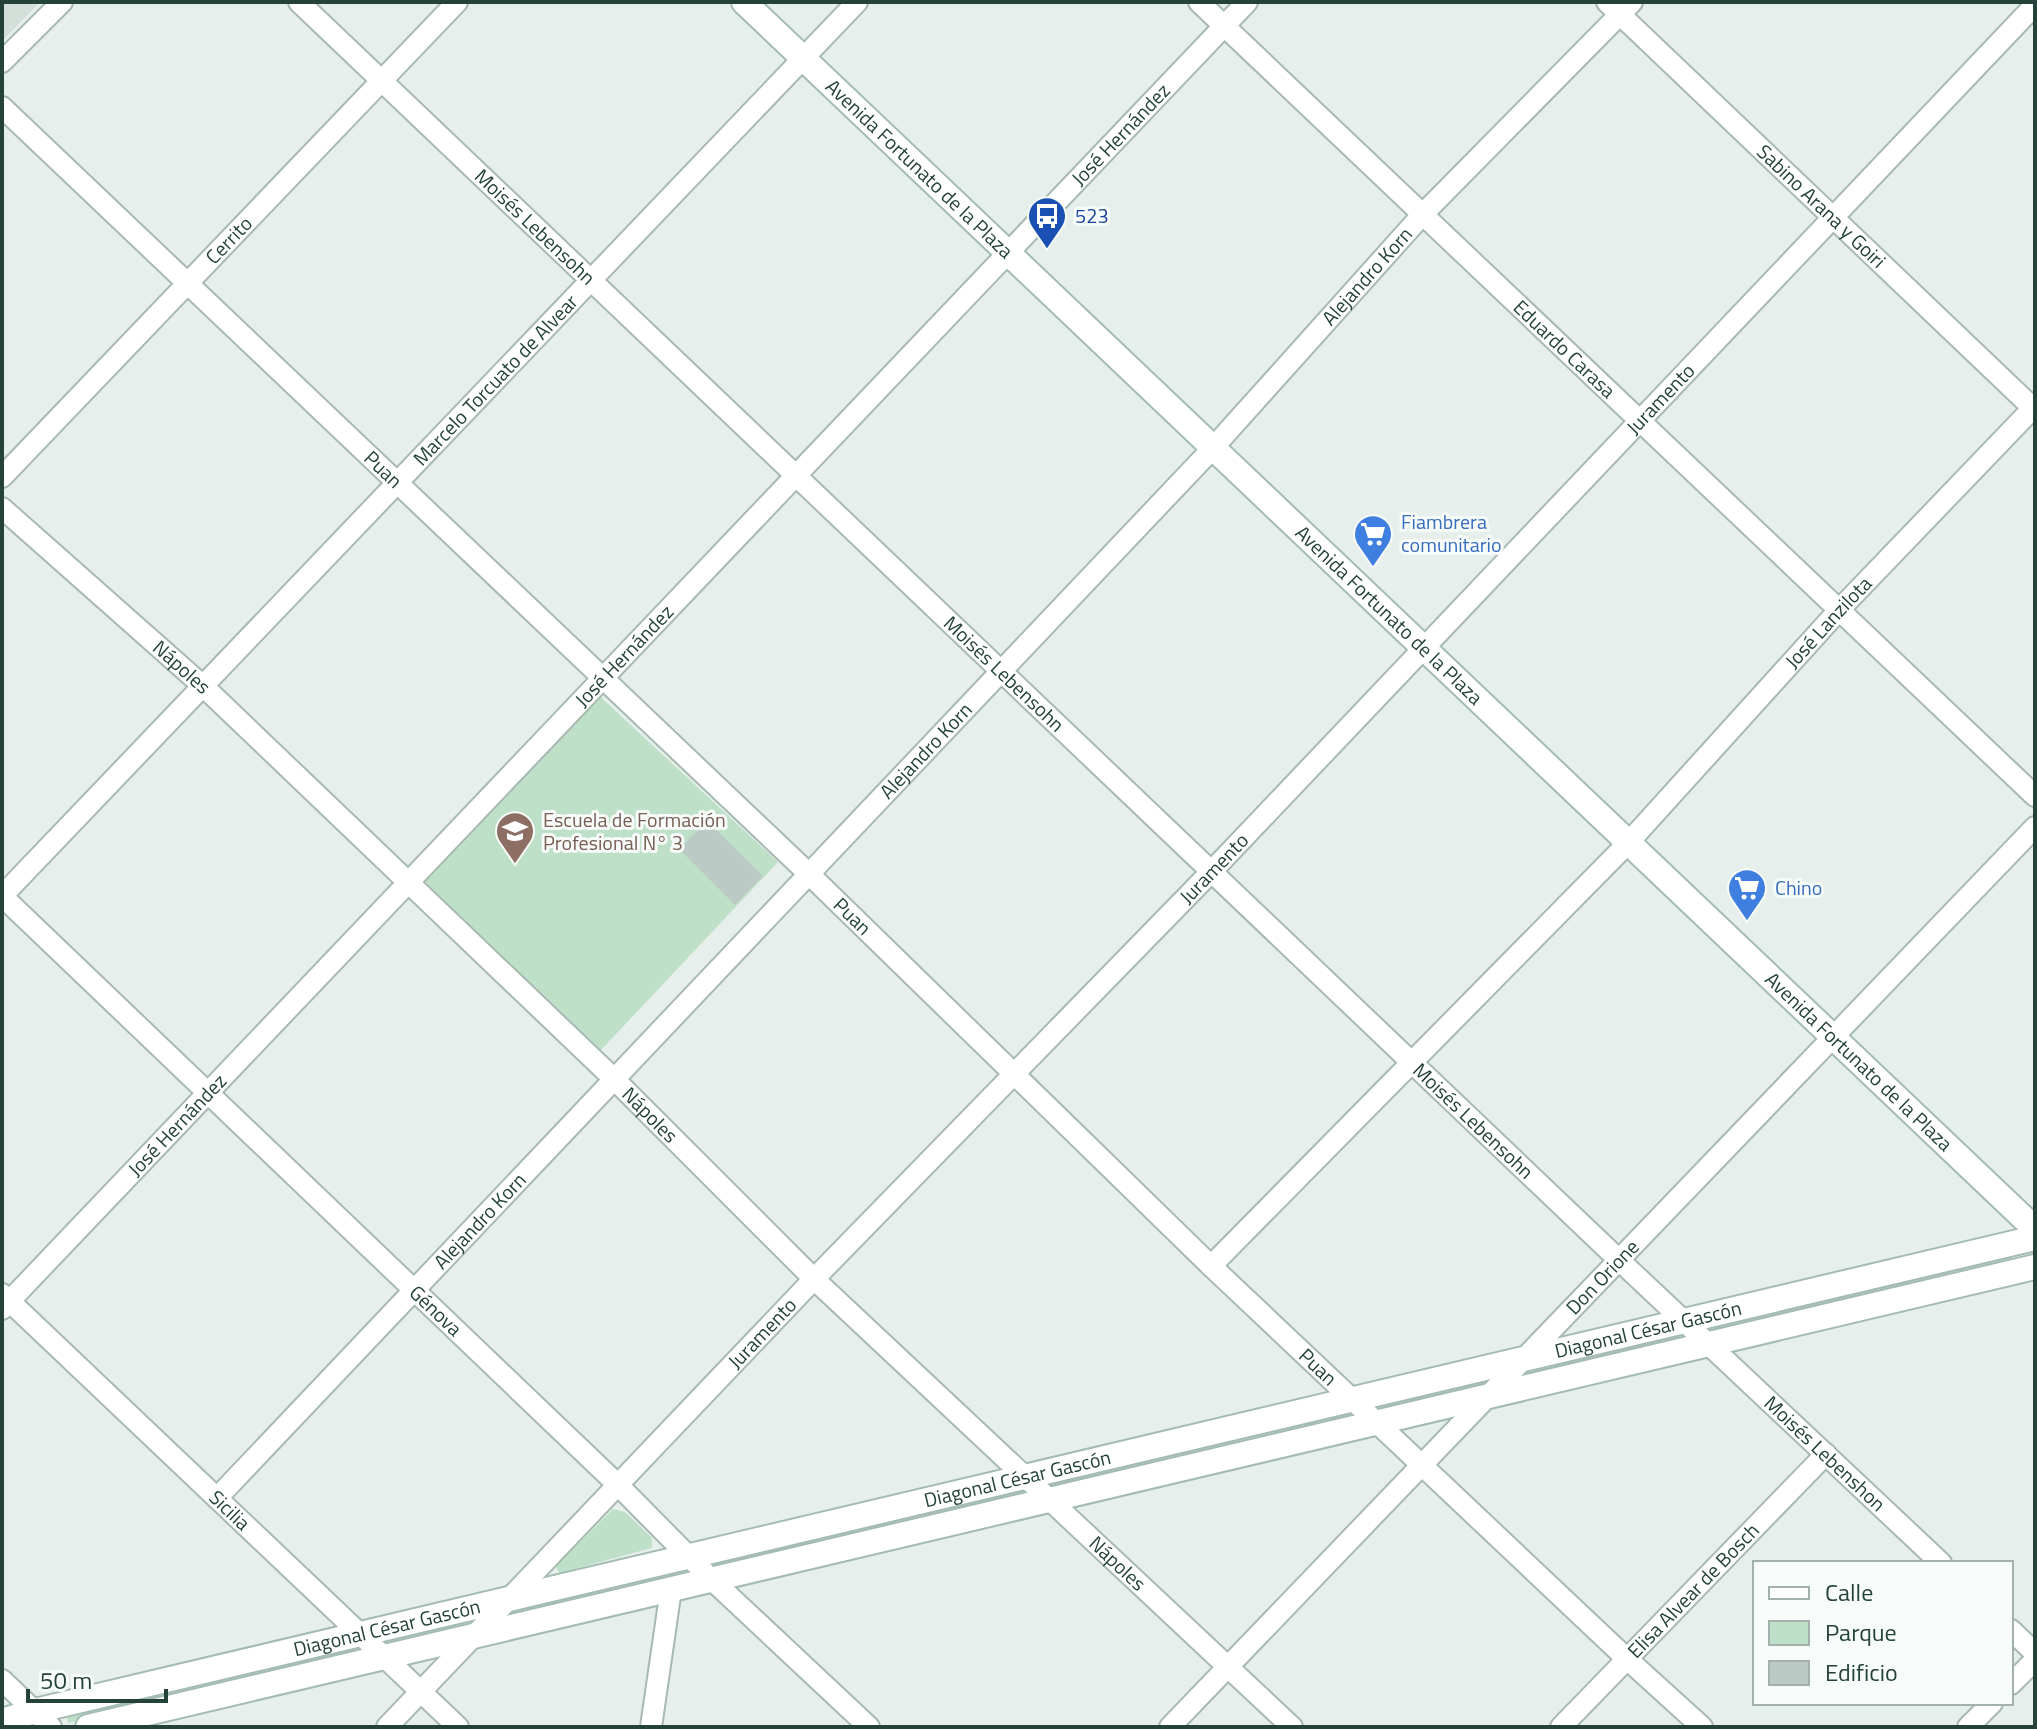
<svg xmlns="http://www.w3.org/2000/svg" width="2037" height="1729" font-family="'Titillium Web',sans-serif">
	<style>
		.built { fill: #d4dfda }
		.green { fill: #bfe0c8 }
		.building { fill: #bbcac4 }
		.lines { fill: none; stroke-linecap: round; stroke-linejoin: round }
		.street-casing { stroke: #a8b8b2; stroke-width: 24 }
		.secondary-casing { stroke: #a4bbb3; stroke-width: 28 }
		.street { stroke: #fff; stroke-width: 20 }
		.secondary { stroke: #fff; stroke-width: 24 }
		.labels { text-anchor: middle; stroke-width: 6; stroke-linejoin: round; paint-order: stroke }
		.street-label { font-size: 20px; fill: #24423a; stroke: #f7fbf9 }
		.transit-label { font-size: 20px; fill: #164399; stroke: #f7fbf9; text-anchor: start }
		.shop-label { font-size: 20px; fill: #366cbe; stroke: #f7fbf9; text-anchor: start }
		.education-label { font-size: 20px; fill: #785e54; stroke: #f7fbf9; text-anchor: start }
	</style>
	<rect width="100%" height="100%" fill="#e6efeb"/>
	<polygon class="built" points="2,2 40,2 2,41"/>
	<g class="green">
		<polygon points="592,689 778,862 601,1050 415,877"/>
		<polygon points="2011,1252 2014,1265 1722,1333 1711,1323"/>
		<polygon points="1675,1332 1686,1342 1527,1380 1542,1363"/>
		<polygon points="1493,1375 1476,1392 1384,1413 1373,1403"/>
		<polygon points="1343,1410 1354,1420 1063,1489 1052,1479"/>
		<polygon points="1014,1488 1026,1498 720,1570 709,1560"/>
		<polygon points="613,1509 625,1512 652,1538 652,1548 559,1573 556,1566"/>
		<polygon points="679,1567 689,1577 513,1618 528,1602"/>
		<polygon points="468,1617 449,1634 394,1646 383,1637"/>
		<polygon points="350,1645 361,1654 68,1723 66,1712"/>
	</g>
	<polygon class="building" points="707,821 763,876 735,905 679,849"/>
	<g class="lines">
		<defs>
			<g id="street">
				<path id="s1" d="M299 2 1619 1260 1941 1563"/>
				<path id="s2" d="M1199 2 2035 796"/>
				<path id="s3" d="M1607 2 2035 410"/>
				<polyline points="2,62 62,2"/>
				<path id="s4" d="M2 107 809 874 1211 1266 1626 1658 1702 1727"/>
				<path id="s5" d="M2 477 457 2"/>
				<path id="s6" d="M2 508 203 686 614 1079 814 1279 1292 1727"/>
				<path id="s7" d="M2 896 857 2"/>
				<path id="s8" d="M2 896 618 1485 711 1579 869 1727"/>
				<path id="s9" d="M1211 1266 1628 843 1839 610 2035 406"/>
				<path id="s10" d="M2 1294 458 1727"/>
				<path id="s11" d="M2 1309 1247 2"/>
				<path id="s12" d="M217 1498 1212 449 1422 215 1632 2"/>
				<polyline points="2011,1630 2035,1653"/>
				<polyline points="2,1680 51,1727"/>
				<polyline points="2011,1684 2035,1660"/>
				<path id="s13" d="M387 1727 814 1279 1211 872 2035 5"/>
				<polyline points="651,1727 671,1589"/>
				<path id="s14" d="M1170 1727 2035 827"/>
				<path id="s15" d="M1561 1727 1826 1454"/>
				<polyline points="1968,1727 1992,1703"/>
			</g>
			<g id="secondary">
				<path id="s16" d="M744 2 2035 1229"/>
				<path id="s17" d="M2 1721 35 1711 2035 1238"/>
				<polyline points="88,1727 2035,1267"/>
			</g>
		</defs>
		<use href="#street" class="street-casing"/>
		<use href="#secondary" class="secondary-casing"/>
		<use href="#street" class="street"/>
		<use href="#secondary" class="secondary"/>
	</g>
	<defs>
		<symbol id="bus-pin" viewBox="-11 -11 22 30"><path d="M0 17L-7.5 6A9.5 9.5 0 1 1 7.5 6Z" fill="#1a4fb4" stroke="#f7fbf9"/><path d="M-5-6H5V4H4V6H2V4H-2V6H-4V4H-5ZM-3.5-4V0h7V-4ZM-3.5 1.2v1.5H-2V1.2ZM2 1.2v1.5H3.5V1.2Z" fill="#fff"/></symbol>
		<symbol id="supermarket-pin" viewBox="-11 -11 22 30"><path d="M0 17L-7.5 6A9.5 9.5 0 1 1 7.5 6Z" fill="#3f7fe0" stroke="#f7fbf9"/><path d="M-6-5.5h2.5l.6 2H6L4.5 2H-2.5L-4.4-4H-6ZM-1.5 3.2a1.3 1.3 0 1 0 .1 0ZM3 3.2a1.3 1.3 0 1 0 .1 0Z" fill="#fff"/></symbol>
		<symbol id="school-pin" viewBox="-11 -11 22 30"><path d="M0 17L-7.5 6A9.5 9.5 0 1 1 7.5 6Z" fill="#8d6e63" stroke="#f7fbf9"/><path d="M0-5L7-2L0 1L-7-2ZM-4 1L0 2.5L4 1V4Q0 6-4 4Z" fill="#fff"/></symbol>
	</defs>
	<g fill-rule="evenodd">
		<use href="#bus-pin" x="1025" y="194" width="44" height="60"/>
		<use href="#supermarket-pin" x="1351" y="512" width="44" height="60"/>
		<use href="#school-pin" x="493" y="809" width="44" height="60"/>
		<use href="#supermarket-pin" x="1725" y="866" width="44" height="60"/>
	</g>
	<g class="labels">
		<g class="street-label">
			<text dy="7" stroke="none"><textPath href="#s11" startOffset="1622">José Hernández</textPath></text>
			<text dy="7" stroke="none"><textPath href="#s16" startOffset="242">Avenida Fortunato de la Plaza</textPath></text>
			<text dy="7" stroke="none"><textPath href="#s3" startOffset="296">Sabino Arana y Goiri</textPath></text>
			<text dy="7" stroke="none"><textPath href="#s1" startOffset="326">Moisés Lebensohn</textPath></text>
			<text dy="7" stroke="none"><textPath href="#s5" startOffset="328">Cerrito</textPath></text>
			<text dy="7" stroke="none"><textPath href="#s12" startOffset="1678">Alejandro Korn</textPath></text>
			<text dy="7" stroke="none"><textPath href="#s2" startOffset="504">Eduardo Carasa</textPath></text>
			<text dy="7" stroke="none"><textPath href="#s7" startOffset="714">Marcelo Torcuato de Alvear</textPath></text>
			<text dy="7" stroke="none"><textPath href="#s13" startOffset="1840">Juramento</textPath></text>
			<text dy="7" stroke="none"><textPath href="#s4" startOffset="526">Puan</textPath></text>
			<text dy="7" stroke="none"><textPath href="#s16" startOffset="890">Avenida Fortunato de la Plaza</textPath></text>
			<text dy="7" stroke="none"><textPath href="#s9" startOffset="892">José Lanzilota</textPath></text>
			<text dy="7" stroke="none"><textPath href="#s11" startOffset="902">José Hernández</textPath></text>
			<text dy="7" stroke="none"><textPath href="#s6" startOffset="240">Nápoles</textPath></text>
			<text dy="7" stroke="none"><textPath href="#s1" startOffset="974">Moisés Lebensohn</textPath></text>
			<text dy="7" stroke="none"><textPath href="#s12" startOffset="1030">Alejandro Korn</textPath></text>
			<text dy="7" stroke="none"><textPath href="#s13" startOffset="1192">Juramento</textPath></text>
			<text dy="7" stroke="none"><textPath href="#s4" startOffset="1174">Puan</textPath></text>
			<text dy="7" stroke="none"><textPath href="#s16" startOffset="1538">Avenida Fortunato de la Plaza</textPath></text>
			<text dy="7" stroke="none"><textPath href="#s6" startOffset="888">Nápoles</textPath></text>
			<text dy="7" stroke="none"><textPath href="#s1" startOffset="1622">Moisés Lebensohn</textPath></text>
			<text dy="7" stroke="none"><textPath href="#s11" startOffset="254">José Hernández</textPath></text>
			<text dy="7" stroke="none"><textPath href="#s12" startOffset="382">Alejandro Korn</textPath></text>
			<text dy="7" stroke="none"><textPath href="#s14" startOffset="624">Don Orione</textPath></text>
			<text dy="7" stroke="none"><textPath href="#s8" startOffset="600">Génova</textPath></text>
			<text dy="7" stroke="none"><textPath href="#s17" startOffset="1692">Diagonal César Gascón</textPath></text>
			<text dy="7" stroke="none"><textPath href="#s13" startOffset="544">Juramento</textPath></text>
			<text dy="7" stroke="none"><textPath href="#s4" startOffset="1822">Puan</textPath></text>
			<text dy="7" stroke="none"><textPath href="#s1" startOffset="2106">Moisés Lebenshon</textPath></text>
			<text dy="7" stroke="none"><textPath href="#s17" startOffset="1044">Diagonal César Gascón</textPath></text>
			<text dy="7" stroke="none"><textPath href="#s10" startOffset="314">Sicilia</textPath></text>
			<text dy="7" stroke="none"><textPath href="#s6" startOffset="1536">Nápoles</textPath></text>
			<text dy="7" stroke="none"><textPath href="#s15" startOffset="190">Elisa Alvear de Bosch</textPath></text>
			<text dy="7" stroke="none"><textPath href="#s17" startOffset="396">Diagonal César Gascón</textPath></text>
		</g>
		<g class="transit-label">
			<text x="1075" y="223">523</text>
		</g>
		<g class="shop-label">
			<text x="1401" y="529">Fiambrera<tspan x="1401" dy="23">comunitario</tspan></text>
			<text x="1775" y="895">Chino</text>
		</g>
		<g class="education-label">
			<text x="543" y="827">Escuela de Formación<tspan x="543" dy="23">Profesional N° 3</tspan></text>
		</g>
	</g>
	<rect width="2037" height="1729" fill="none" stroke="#24423a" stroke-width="8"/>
	<rect x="1753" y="1561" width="260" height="144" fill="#f7fbf9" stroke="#a3b1ad" stroke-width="2"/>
	<rect x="1769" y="1587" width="40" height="12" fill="#ffffff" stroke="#a3b1ad" stroke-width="2"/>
	<text x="1825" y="1601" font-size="24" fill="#24423a">Calle</text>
	<rect x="1769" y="1621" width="40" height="24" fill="#bfe0c8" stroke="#a3b1ad" stroke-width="2"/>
	<text x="1825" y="1641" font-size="24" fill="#24423a">Parque</text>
	<rect x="1769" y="1661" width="40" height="24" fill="#bbcac4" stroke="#a3b1ad" stroke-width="2"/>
	<text x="1825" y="1681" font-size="24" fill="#24423a">Edificio</text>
	<path d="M28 1689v12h138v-12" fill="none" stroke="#24423a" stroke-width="4"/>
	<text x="40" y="1689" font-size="24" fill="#24423a" stroke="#f7fbf9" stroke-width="6" paint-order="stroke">50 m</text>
</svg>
